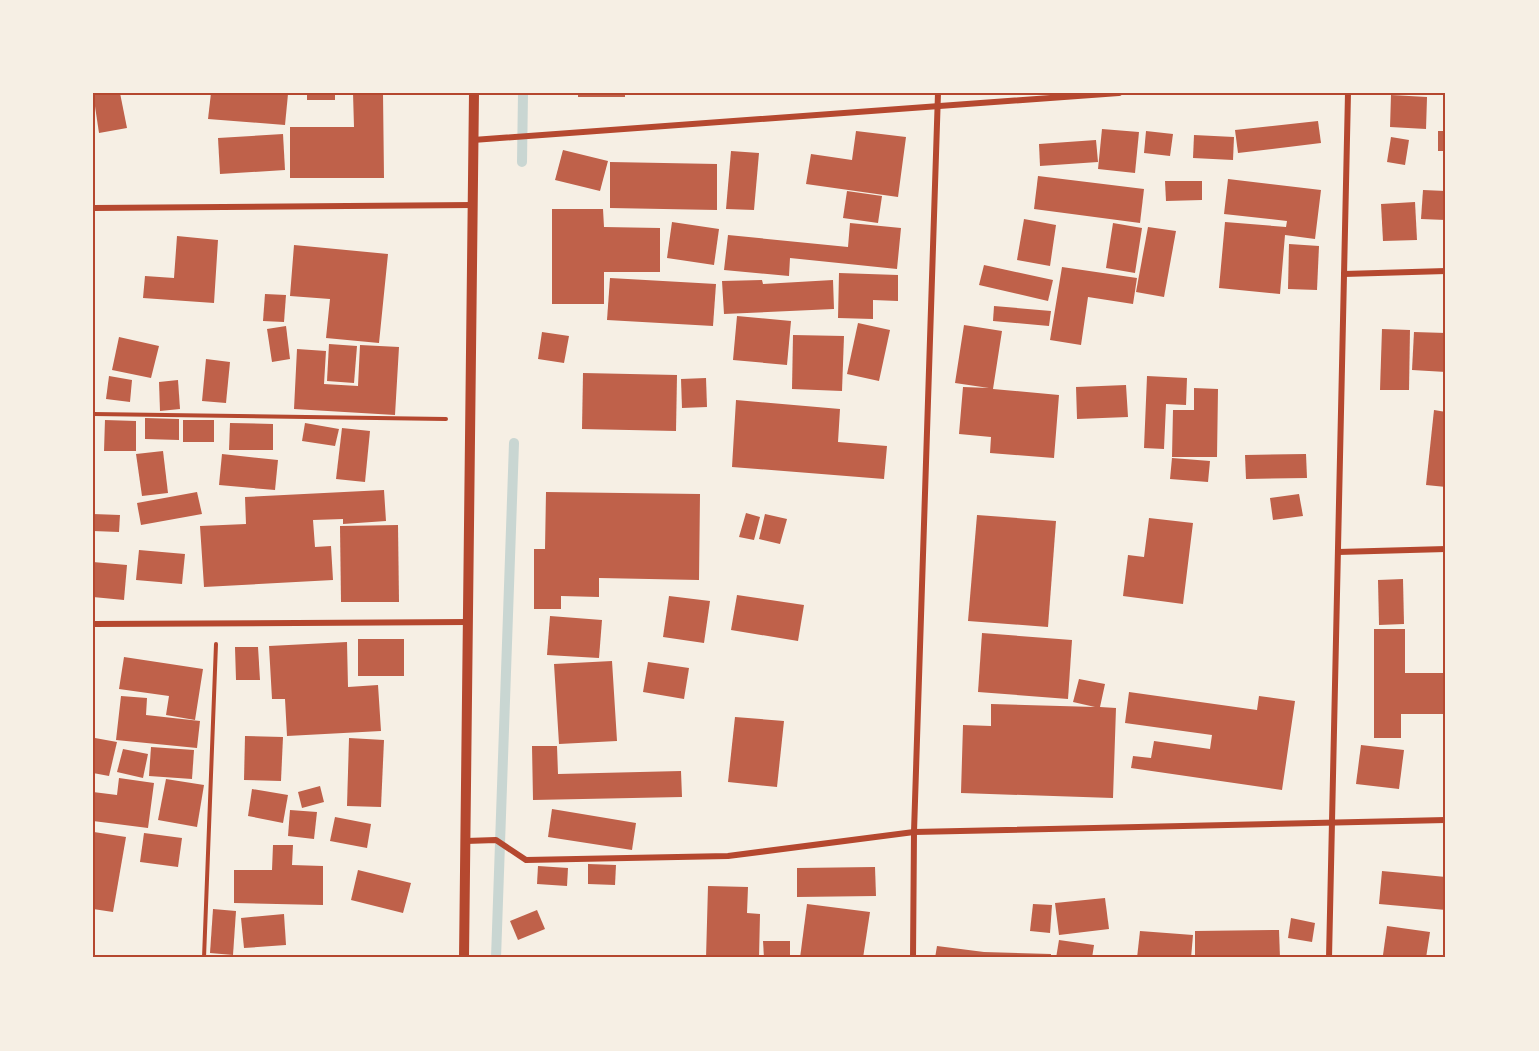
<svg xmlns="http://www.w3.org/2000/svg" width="1539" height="1051" font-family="Figtree,sans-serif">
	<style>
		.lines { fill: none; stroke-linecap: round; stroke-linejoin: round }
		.stream { stroke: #c9d6d2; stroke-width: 10 }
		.building { fill: #bf614a }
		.path { stroke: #b5482f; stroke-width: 4 }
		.minor { stroke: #b5482f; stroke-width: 6 }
		.tertiary { stroke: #b5482f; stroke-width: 10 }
		.neatline { fill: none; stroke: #b5482f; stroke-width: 2 }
	</style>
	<rect width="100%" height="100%" fill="#f6efe4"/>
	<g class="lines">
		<g class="stream">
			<polyline points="522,162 523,93"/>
			<polyline points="496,958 514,443"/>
		</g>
	</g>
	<g class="building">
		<polygon points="93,93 120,93 127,128 99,133"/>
		<polygon points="211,93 288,94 285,125 208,119"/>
		<rect x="307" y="93" width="28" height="7"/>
		<polygon points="353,93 383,93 384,178 290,178 290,127 354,127"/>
		<rect x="578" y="93" width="47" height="4"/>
		<polygon points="1391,95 1427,97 1426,129 1390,127"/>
		<polygon points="1318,121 1321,143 1238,153 1235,130"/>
		<polygon points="1102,129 1139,132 1135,173 1098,169"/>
		<polygon points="856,131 906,137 898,197 806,184 811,154 852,160"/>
		<polygon points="1146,131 1173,134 1170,156 1144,153"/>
		<rect x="1438" y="131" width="8" height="20"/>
		<polygon points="283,134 285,170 220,174 218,138"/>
		<polygon points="1194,135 1234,137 1233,160 1193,158"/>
		<polygon points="1391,137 1409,140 1405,165 1387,162"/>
		<polygon points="1096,140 1098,162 1040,166 1039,144"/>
		<polygon points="563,150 608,161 600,191 555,180"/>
		<polygon points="731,151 759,153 754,210 726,209"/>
		<polygon points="610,162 717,164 717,210 610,208"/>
		<polygon points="1038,176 1144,189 1140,223 1034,209"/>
		<polygon points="1228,179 1321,190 1315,239 1285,235 1280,294 1219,288 1225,222 1286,227 1287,221 1224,214"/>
		<polygon points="1165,181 1202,181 1202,200 1166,201"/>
		<polygon points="1423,190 1446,191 1446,220 1421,219"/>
		<polygon points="847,191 882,196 878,223 843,218"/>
		<polygon points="1415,202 1417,240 1383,241 1381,204"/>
		<polygon points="552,209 603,209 604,227 660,228 660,272 604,272 604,304 552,304"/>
		<polygon points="1024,219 1056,225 1050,266 1017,260"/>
		<polygon points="672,222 719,229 714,265 667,258"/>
		<polygon points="850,223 901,228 897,269 790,258 789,276 724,270 728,235 848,247"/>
		<polygon points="1113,223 1142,228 1135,273 1106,268"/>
		<polygon points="1148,227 1176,231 1164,297 1136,292"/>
		<polygon points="177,236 218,240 214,303 143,298 145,276 174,278"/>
		<polygon points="1289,244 1319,246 1317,290 1288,289"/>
		<polygon points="294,245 388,254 379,343 326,338 330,299 290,296"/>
		<polygon points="984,265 1053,280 1048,301 979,285"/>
		<polygon points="1062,267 1137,278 1133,304 1088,297 1081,345 1050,340"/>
		<polygon points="839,273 898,275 898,301 873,300 873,319 838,318"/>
		<polygon points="610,278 716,284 713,326 607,320"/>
		<polygon points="762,280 763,284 833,280 834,309 724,314 722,281"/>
		<polygon points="265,294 286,295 284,322 263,321"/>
		<polygon points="994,306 1051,311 1049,326 993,321"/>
		<polygon points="737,316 791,321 787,365 733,360"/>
		<polygon points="858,323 890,330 879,381 847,374"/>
		<polygon points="964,325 1002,331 993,389 1059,395 1054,458 990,453 991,437 959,434 963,387 989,388 955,383"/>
		<polygon points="286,326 290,359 272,362 267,329"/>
		<polygon points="1382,329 1410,330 1409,390 1380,390"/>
		<polygon points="542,332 569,336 564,363 538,359"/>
		<polygon points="1414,332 1446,333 1446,372 1412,370"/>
		<polygon points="793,335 844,336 842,391 792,389"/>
		<polygon points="119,337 159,346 151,378 112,370"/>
		<polygon points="329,344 357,346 354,383 327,381"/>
		<polygon points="360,345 399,347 395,415 294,409 297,349 326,351 324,384 358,386"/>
		<polygon points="206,359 230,362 226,403 202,401"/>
		<polygon points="583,373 677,375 676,431 582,429"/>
		<polygon points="109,376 132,380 130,402 106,399"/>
		<polygon points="1147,376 1187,378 1186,405 1166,404 1164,449 1144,448"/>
		<polygon points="706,378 707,407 682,408 681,379"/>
		<polygon points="178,380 180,409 160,411 159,382"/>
		<polygon points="1126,385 1128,417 1077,419 1076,387"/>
		<polygon points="1194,388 1218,389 1217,457 1172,457 1173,410 1194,410"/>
		<polygon points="736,400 840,409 838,442 887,446 884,479 732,467"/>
		<polygon points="1434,410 1446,412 1446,487 1426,485"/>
		<polygon points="145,418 179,419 179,440 145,439"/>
		<polygon points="105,420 136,421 136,451 104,451"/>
		<rect x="183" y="420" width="31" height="22"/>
		<polygon points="230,423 273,424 273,450 229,450"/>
		<polygon points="305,423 339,429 335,446 302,441"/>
		<polygon points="342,428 370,431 365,482 336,479"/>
		<polygon points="163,451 168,493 142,496 136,454"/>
		<polygon points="222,454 278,460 275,490 219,485"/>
		<polygon points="1306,454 1307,478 1246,479 1245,455"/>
		<polygon points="1172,458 1210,461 1208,482 1170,479"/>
		<polygon points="384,490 386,521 343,524 343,519 313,520 315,547 331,546 333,580 204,587 200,526 246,524 245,497"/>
		<polygon points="197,492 202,514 141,525 137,503"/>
		<polygon points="546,492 700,494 699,580 599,578 599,597 561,596 561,609 534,609 534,549 545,549"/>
		<polygon points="1299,494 1303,516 1273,520 1270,498"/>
		<polygon points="746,513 760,517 754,540 739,537"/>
		<polygon points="93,514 120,515 119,532 93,531"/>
		<polygon points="765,514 787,519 780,544 759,539"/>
		<polygon points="977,515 1056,521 1048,627 968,621"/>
		<polygon points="1149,518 1193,523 1183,604 1123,596 1128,555 1144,557"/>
		<polygon points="398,525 399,602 341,602 340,526"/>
		<polygon points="139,550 185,554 182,584 136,580"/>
		<polygon points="93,562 127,565 124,600 93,597"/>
		<polygon points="1403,579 1404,624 1379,625 1378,580"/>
		<polygon points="737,595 804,605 798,641 731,630"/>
		<polygon points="669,596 710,601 704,643 663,637"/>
		<polygon points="550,616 602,620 599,658 547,655"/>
		<polygon points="1374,629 1405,629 1405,673 1446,673 1446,714 1401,714 1401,738 1374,738"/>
		<polygon points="982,633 1072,640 1068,699 978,692"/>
		<rect x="358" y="639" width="46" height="37"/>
		<polygon points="347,642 348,687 378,685 381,731 287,736 285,699 272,699 269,646"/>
		<polygon points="235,647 258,647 260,680 236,680"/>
		<polygon points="124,657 203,669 195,720 166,715 169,696 119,689"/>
		<polygon points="612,661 617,741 559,744 554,664"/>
		<polygon points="648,662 689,668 684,699 643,692"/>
		<polygon points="1079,679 1105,684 1100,707 1116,708 1113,798 961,793 963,725 991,726 991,704 1095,707 1073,702"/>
		<polygon points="1129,692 1257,710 1259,696 1295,701 1282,790 1131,768 1133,756 1151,758 1154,741 1210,749 1212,735 1125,723"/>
		<polygon points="121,696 147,698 146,715 200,721 197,748 116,740"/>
		<polygon points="735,717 784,721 777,787 728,782"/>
		<polygon points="245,736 283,737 281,781 244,780"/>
		<polygon points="95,738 117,742 109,776 93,773 93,748"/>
		<polygon points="349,738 384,740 381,807 347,806"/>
		<polygon points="1361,745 1404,750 1399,789 1356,784"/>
		<polygon points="532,746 557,746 558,774 681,771 682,797 533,800"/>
		<polygon points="151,747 194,750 192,779 149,776"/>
		<polygon points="123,749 148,754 143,778 117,772"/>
		<polygon points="119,778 154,783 148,828 93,821 93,792 117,795"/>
		<polygon points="166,779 204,785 197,827 158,820"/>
		<polygon points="320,786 324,802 302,808 298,792"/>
		<polygon points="252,789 288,795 283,823 248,816"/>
		<polygon points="552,809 636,823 632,850 548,837"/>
		<polygon points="290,810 317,812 314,839 288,836"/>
		<polygon points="335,817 371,824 367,848 330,841"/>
		<polygon points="94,832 126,837 113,912 93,909"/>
		<polygon points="144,833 182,838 178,867 140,862"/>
		<polygon points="273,845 293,845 292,865 323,866 323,905 234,903 234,870 272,870"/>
		<polygon points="588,864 616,865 615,885 588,884"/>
		<polygon points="538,866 568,868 567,886 537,884"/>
		<polygon points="875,867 876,896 797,897 797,868"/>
		<polygon points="358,870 411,883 403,913 351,900"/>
		<polygon points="1382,871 1446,877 1446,910 1379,904"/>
		<polygon points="708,886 748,887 747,913 760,914 759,958 706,958"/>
		<polygon points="1105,898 1109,929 1059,935 1055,903"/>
		<polygon points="807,904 870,912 863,958 800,958"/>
		<polygon points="1033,904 1052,905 1050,933 1030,931"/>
		<polygon points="213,909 236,911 233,955 210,953"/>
		<polygon points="537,910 545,929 518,940 510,921"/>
		<polygon points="284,914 286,945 244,948 241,918"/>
		<polygon points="1291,918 1315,923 1312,942 1288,938"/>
		<polygon points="1387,926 1430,932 1426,958 1383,955"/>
		<polygon points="1279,930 1280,958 1195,956 1195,931"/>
		<polygon points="1140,931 1193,935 1191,958 1137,958"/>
		<polygon points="1059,940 1094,945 1092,958 1056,958"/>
		<polygon points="763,941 790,941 790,958 764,958"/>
		<polygon points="937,946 984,952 1051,954 1051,958 935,958"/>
	</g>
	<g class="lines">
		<g class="path">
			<polyline points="93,414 446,419"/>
			<polyline points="204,958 216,644"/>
		</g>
		<g class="minor">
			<polyline points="473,140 1119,93"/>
			<polyline points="93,208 473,205"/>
			<polyline points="1344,274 1446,271"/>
			<polyline points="1338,552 1446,549"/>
			<polyline points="93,624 468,622"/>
			<polyline points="466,841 496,840 526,860 728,856 914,832 1446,820"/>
			<polyline points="913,958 914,832 938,93"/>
			<polyline points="1329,958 1348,93"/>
		</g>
		<polyline class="tertiary" points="464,958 474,93"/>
	</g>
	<rect width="1539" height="1051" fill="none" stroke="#f6efe4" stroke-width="189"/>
	<rect x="94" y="94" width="1350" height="862" class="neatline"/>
</svg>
